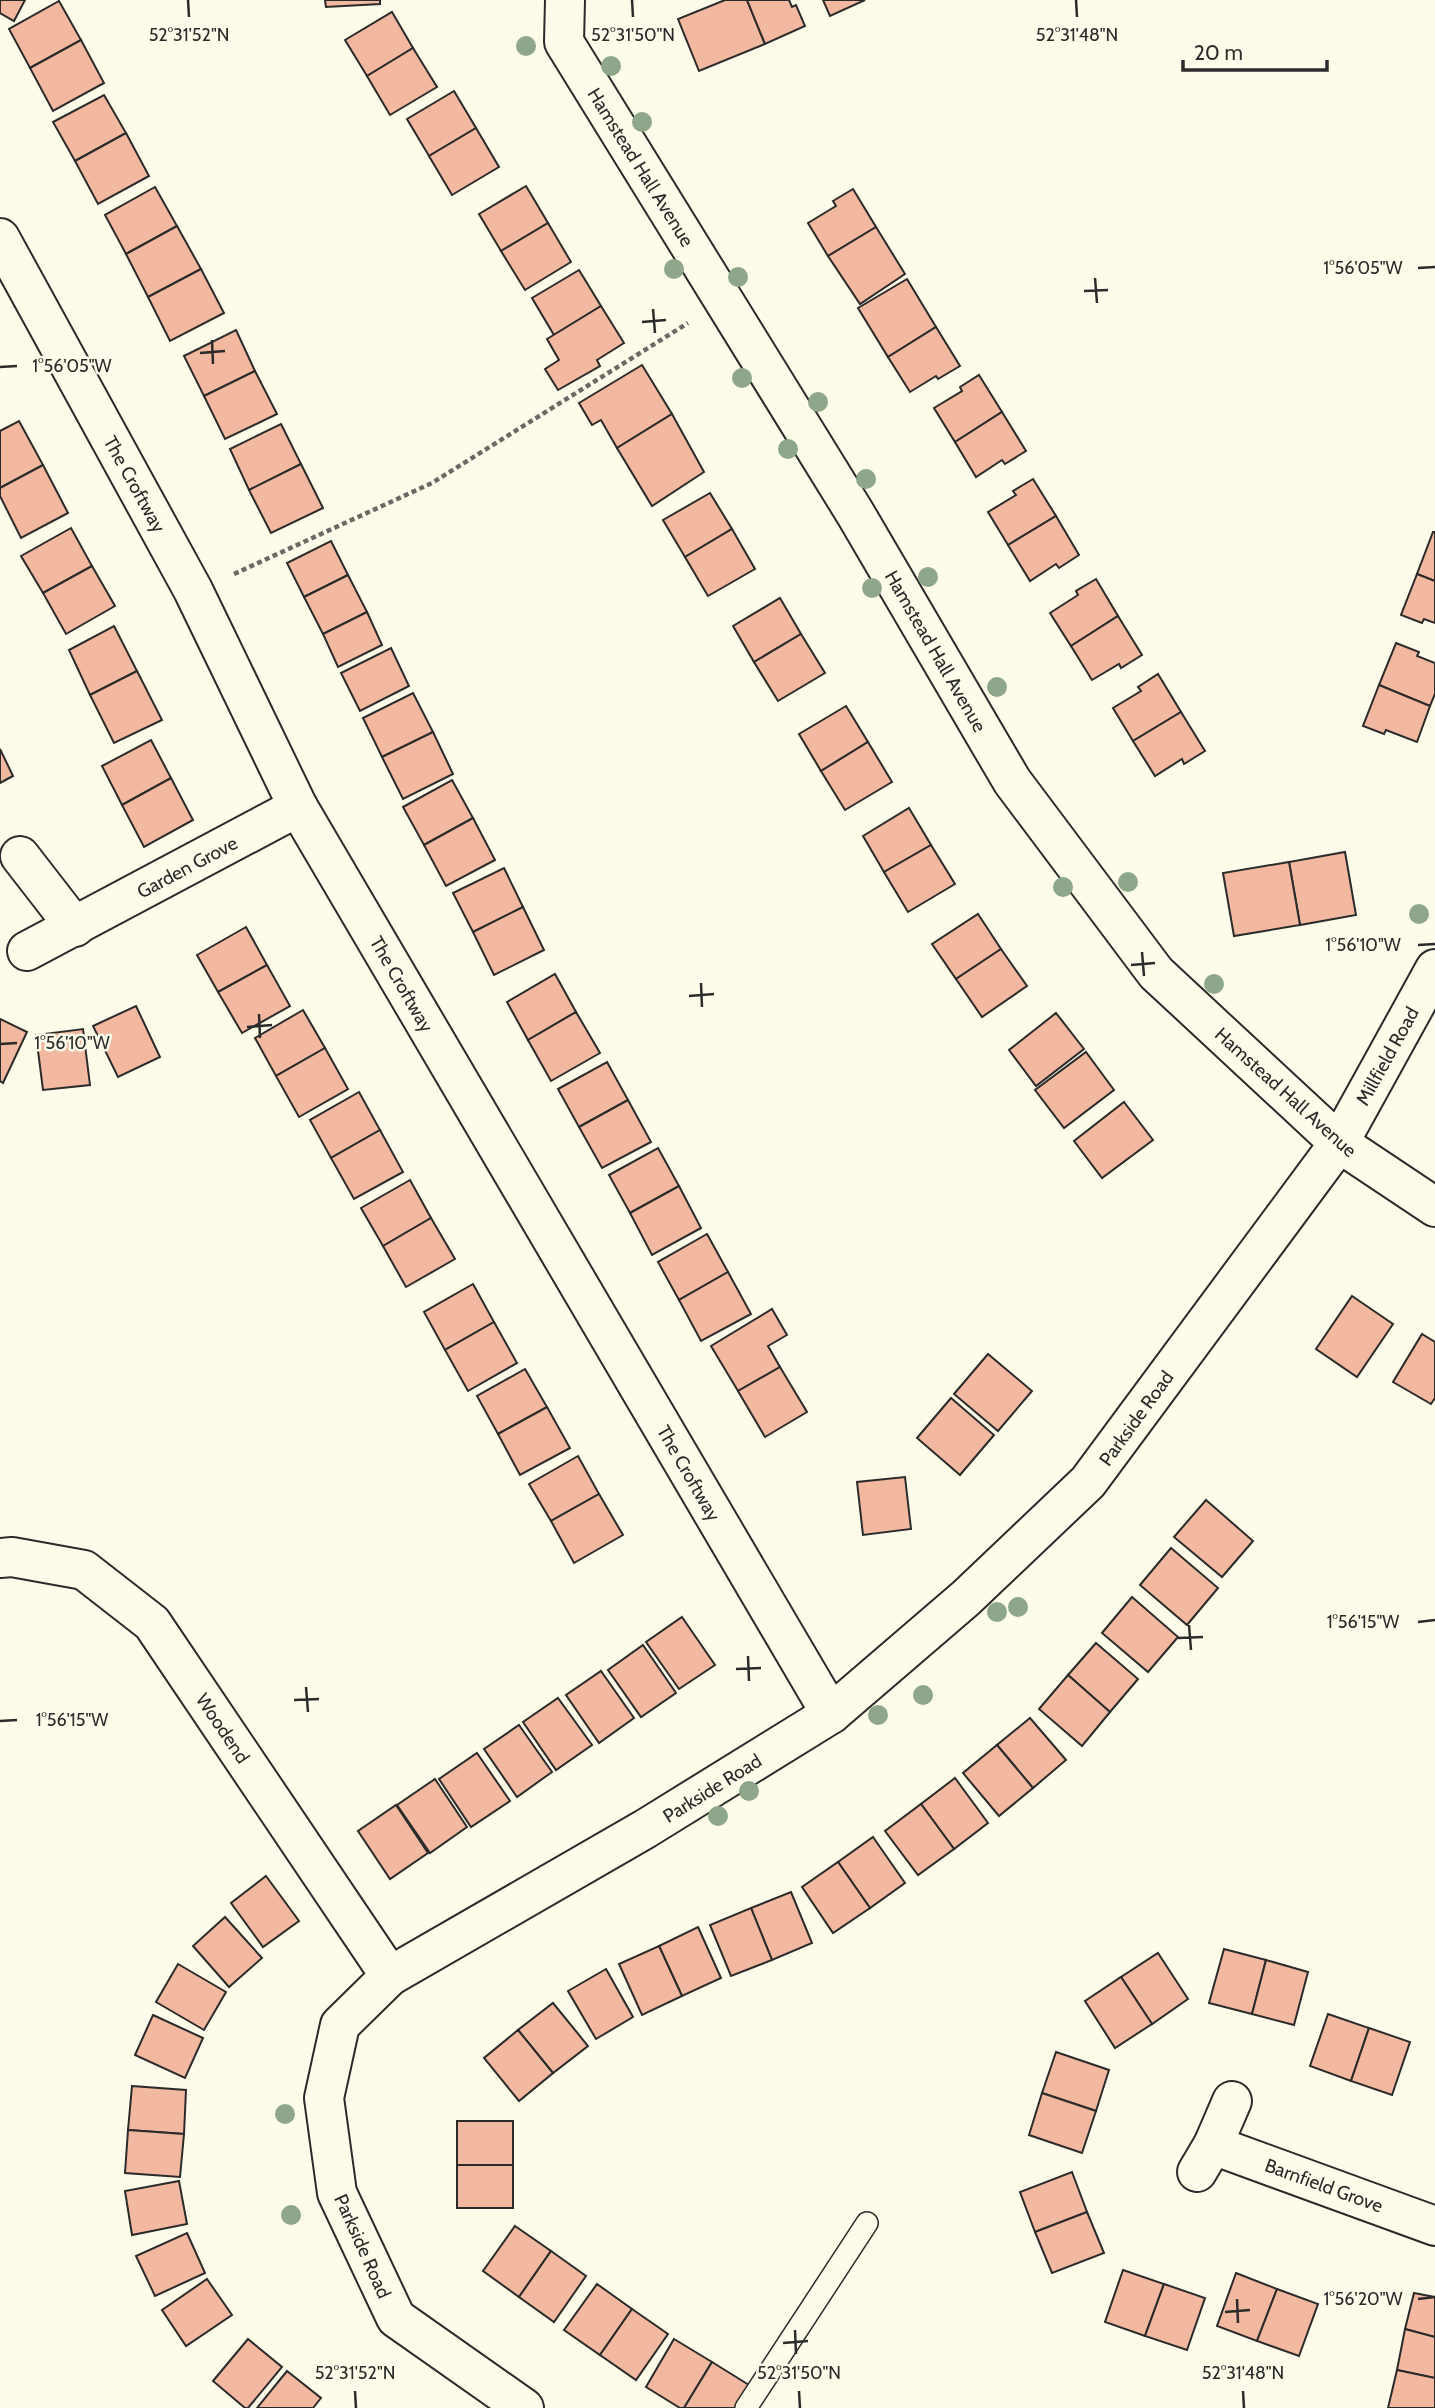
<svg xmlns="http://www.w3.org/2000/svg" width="1435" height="2408" font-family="Cabin,sans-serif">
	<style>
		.building { fill: #f2b8a0; stroke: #2b2b2b; stroke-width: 2 }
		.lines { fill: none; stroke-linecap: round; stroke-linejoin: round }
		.lane-casing { stroke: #2b2b2b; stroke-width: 24 }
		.street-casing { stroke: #2b2b2b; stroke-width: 42 }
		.path { stroke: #6a6964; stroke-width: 4.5; stroke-dasharray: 5 3.5; stroke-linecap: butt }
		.lane { stroke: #fdfbea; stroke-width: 21 }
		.street { stroke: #fdfbea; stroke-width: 38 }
		.tree { fill: #8ea78a }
		.ticks { fill: none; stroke: #2b2b2b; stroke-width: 2.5 }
		.labels { text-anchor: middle; stroke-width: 5; stroke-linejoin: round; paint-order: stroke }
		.street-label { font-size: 19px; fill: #2b2b2b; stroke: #fdfbea }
		.ticks-label { font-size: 18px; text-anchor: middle; fill: #2b2b2b; stroke: #fdfbea; stroke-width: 5; stroke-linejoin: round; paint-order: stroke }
	</style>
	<rect width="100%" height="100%" fill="#fdfbea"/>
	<g class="building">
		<polygon points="0,0 25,0 14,21 0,13"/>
		<polygon points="325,0 380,0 380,4 326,7"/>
		<polygon points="725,0 747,0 765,44 699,71 678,19"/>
		<polygon points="747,0 789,0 792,7 796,5 805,26 765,44"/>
		<polygon points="823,0 865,0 830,16"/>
		<polygon points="59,1 81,40 30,68 9,29"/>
		<polygon points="392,12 413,48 367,76 345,40"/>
		<polygon points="81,40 104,83 53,111 30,68"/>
		<polygon points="413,48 437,87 390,115 367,76"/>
		<polygon points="454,91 476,128 429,156 407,119"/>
		<polygon points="104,95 126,133 75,161 53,122"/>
		<polygon points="476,128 499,167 452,195 429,156"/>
		<polygon points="126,133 149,176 98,204 75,161"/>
		<polygon points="526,186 548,223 501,251 479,214"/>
		<polygon points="155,187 177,226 126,254 105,215"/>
		<polygon points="853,189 876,227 828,256 808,223 836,206 833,201"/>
		<polygon points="548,223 571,262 525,290 501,251"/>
		<polygon points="177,226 201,269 148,297 126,254"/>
		<polygon points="876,227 905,274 860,304 828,256"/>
		<polygon points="201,269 224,313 170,341 148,297"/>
		<polygon points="579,270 601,306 554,335 532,298"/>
		<polygon points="907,279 936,327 888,357 858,308"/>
		<polygon points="601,306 624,343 597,360 600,366 558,390 545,369 559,360 547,339"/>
		<polygon points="936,327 960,366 938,379 936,376 910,392 888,357"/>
		<polygon points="236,330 255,371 204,396 184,356"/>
		<polygon points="642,365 672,414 617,448 601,420 592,425 579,403"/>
		<polygon points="255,371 277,414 225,439 204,396"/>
		<polygon points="979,375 1002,412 955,442 934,408 962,391 960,387"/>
		<polygon points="1002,412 1026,451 1005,464 1002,460 976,477 955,442"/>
		<polygon points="672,414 704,472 652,506 617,448"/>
		<polygon points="19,421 43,465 0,488 0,431"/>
		<polygon points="281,424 301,464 249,490 230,449"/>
		<polygon points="301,464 323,508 271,533 249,490"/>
		<polygon points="43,465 68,513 21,538 0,496 0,488"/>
		<polygon points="1033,479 1056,516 1008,545 988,512 1016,495 1013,491"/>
		<polygon points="710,493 732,529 685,557 663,520"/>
		<polygon points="1056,516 1079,555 1059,568 1056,564 1030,581 1008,545"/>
		<polygon points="71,528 92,566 43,593 21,556"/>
		<polygon points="732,529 755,569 708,596 685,557"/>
		<polygon points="1433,532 1435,532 1435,581 1417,574"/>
		<polygon points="331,541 348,575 304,597 287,563"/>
		<polygon points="92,566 115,606 66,634 43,593"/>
		<polygon points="1417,574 1435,581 1435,623 1424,619 1422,623 1401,615"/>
		<polygon points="348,575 367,612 323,634 304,597"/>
		<polygon points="1096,579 1118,616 1071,646 1050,613 1078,595 1076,591"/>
		<polygon points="780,598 801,634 754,662 733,626"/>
		<polygon points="367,612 382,645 338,667 323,634"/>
		<polygon points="1118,616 1142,655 1121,668 1119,664 1092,680 1071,646"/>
		<polygon points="114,626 137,671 90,695 69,650"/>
		<polygon points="801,634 825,673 778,701 754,662"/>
		<polygon points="1396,643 1419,652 1417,656 1435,663 1435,694 1430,706 1379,685"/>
		<polygon points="391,648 409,686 360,711 341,673"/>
		<polygon points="137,671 162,720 114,743 90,695"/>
		<polygon points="1158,674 1181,712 1133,741 1113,708 1141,691 1138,687"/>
		<polygon points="1379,685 1430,706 1417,742 1386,730 1384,734 1363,726"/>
		<polygon points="413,693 433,732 382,757 363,718"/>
		<polygon points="846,706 868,742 821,771 799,734"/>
		<polygon points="1181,712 1205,751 1184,764 1182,759 1155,776 1133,741"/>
		<polygon points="433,732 453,774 403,799 382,757"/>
		<polygon points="151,740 171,778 122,805 102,766"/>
		<polygon points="868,742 892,782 845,810 821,771"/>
		<polygon points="0,749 13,776 0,783"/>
		<polygon points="171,778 193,820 144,847 122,805"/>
		<polygon points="452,780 473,818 424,845 403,807"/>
		<polygon points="909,808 931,845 884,872 863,836"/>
		<polygon points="473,818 495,860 446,886 424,845"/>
		<polygon points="931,845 955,884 908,912 884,872"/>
		<polygon points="1345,852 1356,915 1300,925 1289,862"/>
		<polygon points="1289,862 1300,925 1234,936 1223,873"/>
		<polygon points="504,868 523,907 473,932 453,893"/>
		<polygon points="523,907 544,950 494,975 473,932"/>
		<polygon points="978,914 1001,949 956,979 932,944"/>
		<polygon points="246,927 267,965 218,992 197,955"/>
		<polygon points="1001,949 1027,986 982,1017 956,979"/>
		<polygon points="267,965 290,1006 242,1033 218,992"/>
		<polygon points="555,974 576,1012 528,1040 507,1002"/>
		<polygon points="136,1006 160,1057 118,1077 93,1026"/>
		<polygon points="303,1010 325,1048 276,1076 255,1038"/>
		<polygon points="576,1012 600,1053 551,1081 528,1040"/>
		<polygon points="1056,1013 1084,1049 1036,1086 1009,1050"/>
		<polygon points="0,1019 27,1032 3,1083 0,1081"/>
		<polygon points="83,1029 90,1085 43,1090 36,1035"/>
		<polygon points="325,1048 348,1089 299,1117 276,1076"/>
		<polygon points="1086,1052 1114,1090 1064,1128 1035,1090"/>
		<polygon points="607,1062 628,1100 579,1127 558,1089"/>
		<polygon points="359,1092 380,1130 331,1158 310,1120"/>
		<polygon points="628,1100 651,1142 602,1168 579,1127"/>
		<polygon points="1124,1102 1153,1140 1102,1178 1074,1141"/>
		<polygon points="380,1130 403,1172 354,1199 331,1158"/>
		<polygon points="658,1148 679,1186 630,1213 609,1175"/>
		<polygon points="410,1180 431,1218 383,1246 361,1208"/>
		<polygon points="679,1186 701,1228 652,1255 630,1213"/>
		<polygon points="431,1218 455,1259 406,1287 383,1246"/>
		<polygon points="707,1234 728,1272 679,1300 658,1262"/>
		<polygon points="728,1272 751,1314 701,1341 679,1300"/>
		<polygon points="473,1284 494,1322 445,1350 424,1312"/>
		<polygon points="1352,1296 1393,1324 1357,1377 1316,1349"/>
		<polygon points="772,1309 787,1335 768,1346 780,1367 738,1391 711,1346"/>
		<polygon points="494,1322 517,1363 468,1391 445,1350"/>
		<polygon points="1422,1334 1435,1342 1435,1398 1431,1404 1393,1382"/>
		<polygon points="988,1354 1032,1391 998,1431 954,1394"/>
		<polygon points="780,1367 807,1412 765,1437 738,1391"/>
		<polygon points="525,1369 547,1407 498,1434 477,1396"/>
		<polygon points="951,1398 994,1435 960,1475 917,1438"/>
		<polygon points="547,1407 570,1448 520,1475 498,1434"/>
		<polygon points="578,1456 599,1494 551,1521 529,1484"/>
		<polygon points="905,1477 911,1529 863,1535 857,1482"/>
		<polygon points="599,1494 623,1535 574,1563 551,1521"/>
		<polygon points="1206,1500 1253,1541 1222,1577 1174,1537"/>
		<polygon points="1171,1548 1218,1588 1187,1625 1140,1585"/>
		<polygon points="1132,1597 1178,1637 1148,1672 1102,1633"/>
		<polygon points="682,1617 715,1665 679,1689 646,1642"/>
		<polygon points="1096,1643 1138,1679 1110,1712 1068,1675"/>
		<polygon points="643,1645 676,1693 641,1717 608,1670"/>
		<polygon points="601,1671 634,1718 599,1743 566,1695"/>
		<polygon points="1068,1675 1110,1712 1082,1746 1039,1709"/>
		<polygon points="558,1698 592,1745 556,1770 523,1722"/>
		<polygon points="1030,1718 1066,1760 1033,1788 997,1745"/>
		<polygon points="519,1725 552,1772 517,1797 484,1749"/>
		<polygon points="997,1745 1033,1788 999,1816 963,1773"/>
		<polygon points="477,1753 510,1801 471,1827 439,1779"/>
		<polygon points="955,1778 988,1823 954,1849 921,1804"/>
		<polygon points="435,1779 467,1827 430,1853 397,1805"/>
		<polygon points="921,1804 954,1849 918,1875 885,1831"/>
		<polygon points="396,1805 428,1853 390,1879 358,1831"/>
		<polygon points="873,1837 905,1883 870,1908 838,1862"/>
		<polygon points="838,1862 870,1908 833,1933 802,1887"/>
		<polygon points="266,1876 299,1921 263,1947 231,1903"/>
		<polygon points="791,1892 812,1943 772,1960 751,1908"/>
		<polygon points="751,1908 772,1960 731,1976 710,1925"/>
		<polygon points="225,1917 262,1958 229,1987 193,1946"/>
		<polygon points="698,1927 721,1978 682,1996 659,1946"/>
		<polygon points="659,1946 682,1996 642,2015 619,1964"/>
		<polygon points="1224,1949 1266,1960 1252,2014 1209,2003"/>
		<polygon points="1158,1953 1188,1999 1152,2024 1121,1977"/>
		<polygon points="1266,1960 1308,1972 1294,2025 1252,2014"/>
		<polygon points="178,1964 226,1992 204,2030 156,2002"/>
		<polygon points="606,1969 633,2017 596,2039 568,1991"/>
		<polygon points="1121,1977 1152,2024 1115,2048 1085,2001"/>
		<polygon points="553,2003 588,2046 553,2073 518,2030"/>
		<polygon points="1328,2014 1369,2028 1351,2081 1310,2066"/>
		<polygon points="153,2015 203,2038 185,2078 135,2055"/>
		<polygon points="1369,2028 1410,2042 1392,2095 1351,2081"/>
		<polygon points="518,2030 553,2073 519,2101 484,2058"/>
		<polygon points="1056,2052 1109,2070 1096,2111 1042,2093"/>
		<polygon points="132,2086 186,2090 184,2134 128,2130"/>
		<polygon points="1042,2093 1096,2111 1082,2153 1029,2135"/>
		<rect x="457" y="2121" width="56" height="44"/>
		<polygon points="128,2130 184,2134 180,2177 125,2173"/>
		<rect x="457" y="2165" width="56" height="43"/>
		<polygon points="1072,2172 1087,2212 1035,2232 1020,2192"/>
		<polygon points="179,2181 187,2224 132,2235 125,2191"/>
		<polygon points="1087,2212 1104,2253 1052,2273 1035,2232"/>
		<polygon points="515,2226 551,2251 519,2297 483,2271"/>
		<polygon points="187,2233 205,2273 155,2296 136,2256"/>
		<polygon points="551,2251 586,2276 554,2322 519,2297"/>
		<polygon points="1123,2270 1164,2284 1145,2336 1105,2322"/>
		<polygon points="1236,2273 1277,2289 1257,2341 1217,2326"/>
		<polygon points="207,2279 232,2315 186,2346 162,2310"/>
		<polygon points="597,2284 632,2309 600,2355 564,2330"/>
		<polygon points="1164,2284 1205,2298 1187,2350 1145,2336"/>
		<polygon points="1277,2289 1318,2304 1299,2356 1257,2341"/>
		<polygon points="1414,2293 1435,2297 1435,2337 1405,2329"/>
		<polygon points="632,2309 668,2334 636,2380 600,2355"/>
		<polygon points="1405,2329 1435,2337 1435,2378 1397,2370"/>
		<polygon points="248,2339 282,2367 248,2408 245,2408 213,2381"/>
		<polygon points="674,2339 712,2362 684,2408 680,2408 646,2387"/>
		<polygon points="712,2362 749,2385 735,2408 684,2408"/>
		<polygon points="1397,2370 1435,2378 1435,2408 1388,2408"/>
		<polygon points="287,2371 321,2398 313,2408 257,2408"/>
	</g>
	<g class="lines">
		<defs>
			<polyline id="lane" points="746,2408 867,2223"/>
			<g id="street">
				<polyline points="565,0 564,42 855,513 1012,781 1156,973 1339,1143 1435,1207"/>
				<polyline points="0,238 193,590 298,807 831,1714"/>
				<polyline points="20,856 75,927"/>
				<polyline points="27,951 298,807"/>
				<polyline points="0,1558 12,1557 84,1570 152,1623 390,1976"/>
				<polyline points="1213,2145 1435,2226"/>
				<polyline points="1197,2172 1213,2145 1232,2101"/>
				<polyline points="524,2408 396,2318 337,2193 324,2098 340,2025 390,1976 645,1829 831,1714 966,1598 1088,1482 1339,1143 1435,969"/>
			</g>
		</defs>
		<use href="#lane" class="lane-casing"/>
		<use href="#street" class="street-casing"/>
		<polyline class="path" points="234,574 432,483 688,323"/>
		<use href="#lane" class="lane"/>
		<use href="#street" class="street"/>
	</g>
	<g class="tree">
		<circle cx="526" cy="46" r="10"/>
		<circle cx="611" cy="66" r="10"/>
		<circle cx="642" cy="122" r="10"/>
		<circle cx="674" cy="269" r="10"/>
		<circle cx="738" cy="277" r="10"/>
		<circle cx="742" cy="378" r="10"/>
		<circle cx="818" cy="402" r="10"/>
		<circle cx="788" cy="449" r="10"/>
		<circle cx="866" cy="479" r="10"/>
		<circle cx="928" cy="577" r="10"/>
		<circle cx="872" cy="588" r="10"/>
		<circle cx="997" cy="687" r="10"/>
		<circle cx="1128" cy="882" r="10"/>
		<circle cx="1063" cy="887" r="10"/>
		<circle cx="1419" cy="914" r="10"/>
		<circle cx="1214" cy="984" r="10"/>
		<circle cx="1018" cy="1607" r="10"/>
		<circle cx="997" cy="1612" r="10"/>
		<circle cx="923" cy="1695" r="10"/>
		<circle cx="878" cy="1715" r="10"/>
		<circle cx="749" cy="1791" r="10"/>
		<circle cx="718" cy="1816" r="10"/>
		<circle cx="285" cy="2114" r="10"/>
		<circle cx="291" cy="2215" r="10"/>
	</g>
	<path class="ticks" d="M188 0 189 17M632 0 633 17M1076 0 1077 17M1418 268 1435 267M1095 278 1097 303M1084 291 1108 290M653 309 655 333M642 322 666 320M212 340 213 364M200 353 225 351M0 367 17 366M1418 945 1435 944M1142 952 1144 976M1131 965 1155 963M701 983 702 1007M689 996 714 994M259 1014 260 1038M247 1027 272 1025M0 1044 17 1043M1418 1622 1435 1620M1189 1625 1191 1650M1178 1638 1203 1637M748 1656 749 1681M736 1669 761 1668M306 1687 308 1712M294 1700 319 1699M0 1721 17 1720M1237 2299 1238 2323M1418 2299 1435 2297M1225 2312 1250 2310M795 2330 796 2354M783 2343 808 2341M355 2391 356 2408M799 2391 800 2408M1243 2391 1244 2408"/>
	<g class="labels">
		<g class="street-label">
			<text transform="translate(641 167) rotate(58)" y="7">Hamstead Hall Avenue</text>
			<text transform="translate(135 484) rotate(61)" y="7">The Croftway</text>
			<text transform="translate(936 651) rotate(60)" y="7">Hamstead Hall Avenue</text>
			<text transform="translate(187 867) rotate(-28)" y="7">Garden Grove</text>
			<text transform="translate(402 984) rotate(60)" y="7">The Croftway</text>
			<text transform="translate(1387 1056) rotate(-61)" y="7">Millfield Road</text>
			<text transform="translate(1286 1092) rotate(42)" y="7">Hamstead Hall Avenue</text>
			<text transform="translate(1136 1418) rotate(-54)" y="7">Parkside Road</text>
			<text transform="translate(689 1473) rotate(60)" y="7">The Croftway</text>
			<text transform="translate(223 1728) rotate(56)" y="7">Woodend</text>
			<text transform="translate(712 1788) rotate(-32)" y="7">Parkside Road</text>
			<text transform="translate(1324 2185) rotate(20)" y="7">Barnfield Grove</text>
			<text transform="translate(363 2246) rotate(66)" y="7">Parkside Road</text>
		</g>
	</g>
	<g class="ticks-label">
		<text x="189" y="41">52°31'52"N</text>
		<text x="633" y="41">52°31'50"N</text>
		<text x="1077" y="41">52°31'48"N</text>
		<text x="1363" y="274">1°56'05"W</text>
		<text x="72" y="372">1°56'05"W</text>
		<text x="1363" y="951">1°56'10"W</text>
		<text x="72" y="1049">1°56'10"W</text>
		<text x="1363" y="1628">1°56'15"W</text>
		<text x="72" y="1726">1°56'15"W</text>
		<text x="1363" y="2305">1°56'20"W</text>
		<text x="355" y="2379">52°31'52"N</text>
		<text x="799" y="2379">52°31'50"N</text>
		<text x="1243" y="2379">52°31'48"N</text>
	</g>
	<path d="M1183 60v10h144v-10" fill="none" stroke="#2b2b2b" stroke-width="3.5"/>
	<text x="1194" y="60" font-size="21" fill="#2b2b2b" stroke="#fdfbea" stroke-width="5" paint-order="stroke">20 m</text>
</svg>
